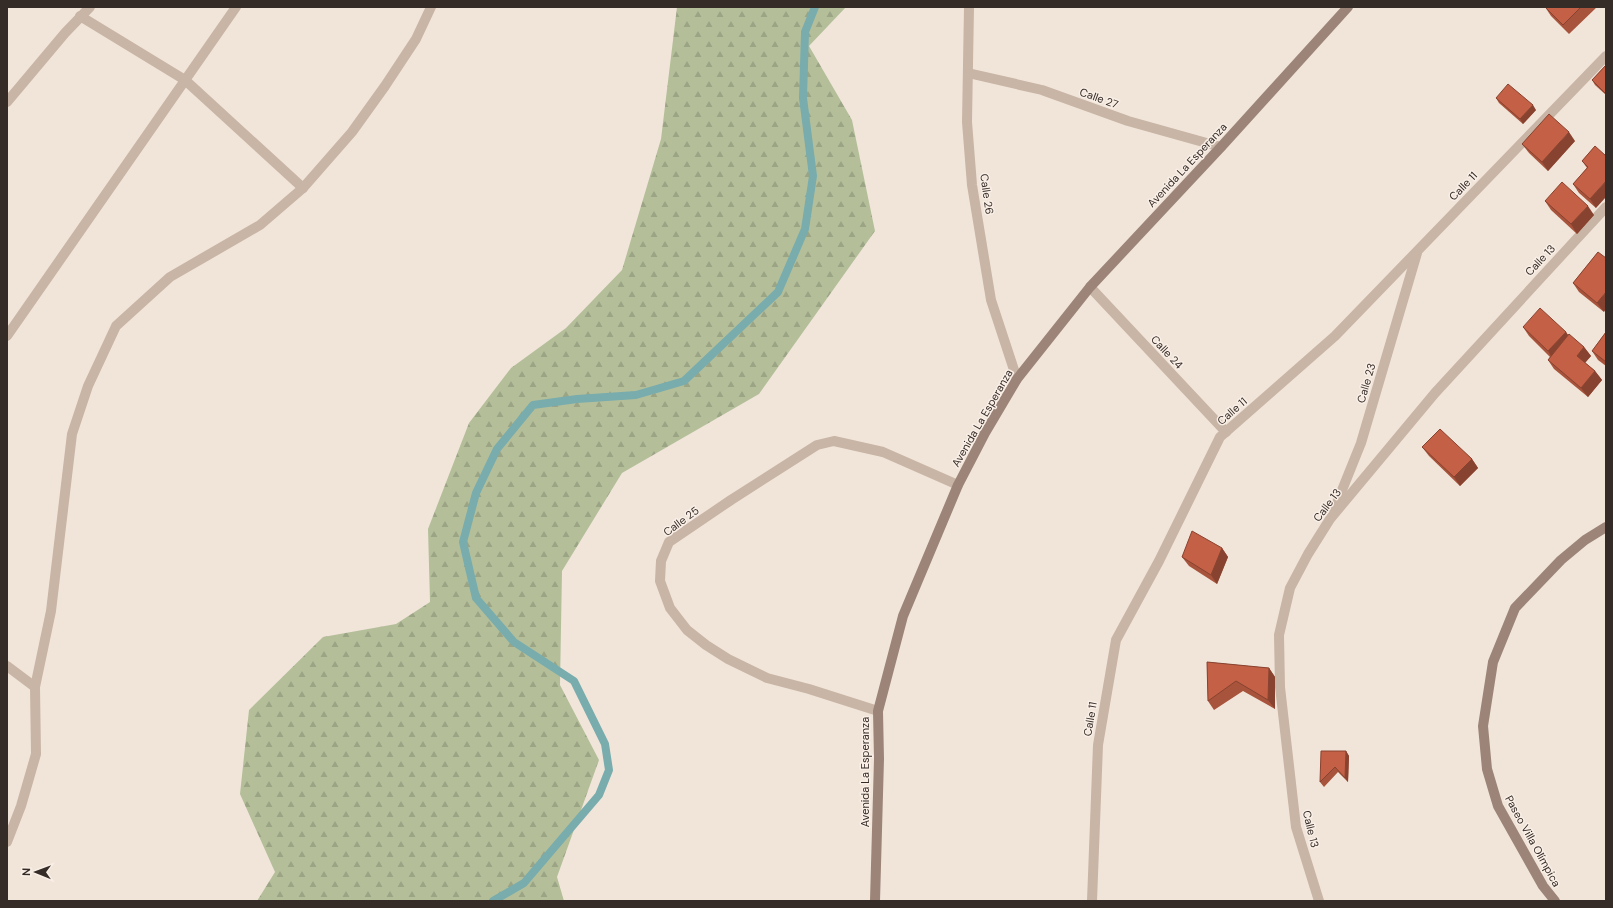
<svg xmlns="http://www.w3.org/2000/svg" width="1613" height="908" font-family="'DM Sans',sans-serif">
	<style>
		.forest { fill: url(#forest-firs) }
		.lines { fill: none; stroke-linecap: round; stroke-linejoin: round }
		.stream { stroke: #79acad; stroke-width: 8 }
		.street { stroke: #c8b5a6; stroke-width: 10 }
		.secondary { stroke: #9c8478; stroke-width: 10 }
		.wall { fill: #a8533b }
		.shaded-wall { fill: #884330 }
		.building { fill: #c36045; stroke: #884330 }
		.labels { text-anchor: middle; stroke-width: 3; stroke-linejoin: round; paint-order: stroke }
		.street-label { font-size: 11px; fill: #352b27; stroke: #f9efe6 }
	</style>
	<defs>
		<pattern id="forest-firs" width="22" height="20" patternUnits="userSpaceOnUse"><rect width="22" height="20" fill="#b4bf9a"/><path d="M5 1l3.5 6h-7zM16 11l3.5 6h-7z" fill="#9ba485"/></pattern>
	</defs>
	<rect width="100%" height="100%" fill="#f1e5da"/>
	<polygon class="forest" points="677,7 846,7 809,46 852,120 875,231 759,394 622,473 562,571 560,685 599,760 557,877 564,901 257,901 275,872 240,794 249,710 323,637 396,624 430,602 428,529 469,423 511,368 566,328 622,270 661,139"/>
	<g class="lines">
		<polyline class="stream" points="493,901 524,883 599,795 609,770 605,744 574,681 514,642 476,598 463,542 476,493 497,449 533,405 577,399 636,395 684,381 778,292 805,229 813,176 803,98 805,32 815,7"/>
		<g class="street">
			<polyline points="969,7 967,122 972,185 991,300 1017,379"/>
			<polyline points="80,16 185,80 303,188"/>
			<polyline points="968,73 1042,90 1128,121 1221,147"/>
			<polyline points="7,102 65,33 90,7"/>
			<polyline points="1090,287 1226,432"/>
			<polyline points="7,336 236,7"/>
			<polyline points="1334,510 1361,443 1417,253"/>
			<polyline points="7,666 35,687"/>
			<polyline points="878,711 809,689 767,678 728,659 706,645 687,630 670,608 660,581 661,561 669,542 731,500 817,445 834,441 883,452 958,485"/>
			<polyline points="7,842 21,806 36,754 35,687 51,611 72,434 88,386 116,326 170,277 260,225 303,188 352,132 385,86 416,39 431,7"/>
			<polyline points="1092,901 1098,745 1116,640 1159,561 1220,437 1335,336 1606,56"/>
			<polyline points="1319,901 1296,827 1280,687 1279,635 1290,588 1308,554 1330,519 1435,393 1606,207"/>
		</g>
		<g class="secondary">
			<polyline points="875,901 879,759 878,711 903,616 958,485 985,433 1017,379 1090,287 1221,147 1348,7"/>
			<polyline points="1555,901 1543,886 1498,806 1487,769 1483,726 1493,662 1515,608 1561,560 1585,540 1606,527"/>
		</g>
	</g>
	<g class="wall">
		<polygon points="1545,7 1597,7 1569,34 1551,16"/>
		<polygon points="1606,65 1606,95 1595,85 1592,80"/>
		<polygon points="1496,98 1536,110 1523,124 1499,103"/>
		<polygon points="1575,141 1548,171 1529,153 1522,144"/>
		<polygon points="1595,146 1596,208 1579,193 1573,184 1587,168 1582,161"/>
		<polygon points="1545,201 1594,215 1577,234 1551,210"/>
		<polygon points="1598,252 1604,312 1579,292 1573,283"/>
		<polygon points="1523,327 1566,332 1568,335 1584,347 1591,356 1585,363 1595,371 1602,380 1588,397 1554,369 1548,360 1550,357 1529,336"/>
		<polygon points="1606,332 1606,366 1598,360 1592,351"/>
		<polygon points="1422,447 1472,459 1478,468 1460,486 1429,456"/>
		<polygon points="1222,548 1228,557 1217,584 1189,566 1182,557"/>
		<polygon points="1207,662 1269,668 1275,677 1275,709 1243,691 1214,710 1208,701"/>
		<polygon points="1346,751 1349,756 1348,782 1338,772 1324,787 1320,782"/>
	</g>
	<g class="shaded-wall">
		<polygon points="1533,105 1536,110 1523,124 1520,119"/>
		<polygon points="1569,132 1575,141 1548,171 1542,162"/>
		<polygon points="1606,181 1606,197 1596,208 1590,199"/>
		<polygon points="1588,206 1594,215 1577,234 1571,224"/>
		<polygon points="1606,292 1606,309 1604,312 1597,303"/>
		<polygon points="1566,332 1572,341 1554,361 1548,351"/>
		<polygon points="1584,347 1591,356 1583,365 1577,356"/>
		<polygon points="1595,371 1602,380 1588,397 1581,388"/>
		<polygon points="1472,459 1478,468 1460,486 1454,477"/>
		<polygon points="1222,548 1228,557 1217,584 1211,575"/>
		<polygon points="1269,668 1275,677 1275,709 1268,700"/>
		<polygon points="1346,751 1349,756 1348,782 1345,778"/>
	</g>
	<g class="building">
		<polygon points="1545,7 1581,7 1563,25"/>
		<polygon points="1606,65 1606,94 1592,80"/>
		<polygon points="1508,84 1533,105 1520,119 1496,98"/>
		<polygon points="1549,114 1569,132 1542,162 1522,144"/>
		<polygon points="1595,146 1606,156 1606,181 1590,199 1573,184 1588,167 1582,161"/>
		<polygon points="1562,182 1588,206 1571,224 1545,201"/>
		<polygon points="1598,252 1606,258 1606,292 1597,303 1573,283"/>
		<polygon points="1540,308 1566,332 1548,351 1523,327"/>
		<polygon points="1606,332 1606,362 1592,351"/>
		<polygon points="1569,334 1584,347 1577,356 1595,371 1581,388 1548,360"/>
		<polygon points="1440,429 1472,459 1454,477 1422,447"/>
		<polygon points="1192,531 1222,548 1211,575 1182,557"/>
		<polygon points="1207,662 1269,668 1268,700 1236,681 1208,701"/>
		<polygon points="1321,751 1346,751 1345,778 1335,767 1320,782"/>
	</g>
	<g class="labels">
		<g class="street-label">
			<text transform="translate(1099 98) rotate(20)" y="4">Calle 27</text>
			<text transform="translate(1187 165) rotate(-47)" y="4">Avenida La Esperanza</text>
			<text transform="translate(1463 186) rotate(-46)" y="4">Calle 11</text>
			<text transform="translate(987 194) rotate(82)" y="4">Calle 26</text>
			<text transform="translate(1540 260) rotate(-47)" y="4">Calle 13</text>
			<text transform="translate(1167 352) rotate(47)" y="4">Calle 24</text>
			<text transform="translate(1366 383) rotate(-74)" y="4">Calle 23</text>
			<text transform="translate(1232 411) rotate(-41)" y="4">Calle 11</text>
			<text transform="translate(982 418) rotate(-60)" y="4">Avenida La Esperanza</text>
			<text transform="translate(1327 505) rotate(-53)" y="4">Calle 13</text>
			<text transform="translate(681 521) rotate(-37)" y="4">Calle 25</text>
			<text transform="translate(1090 719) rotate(-80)" y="4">Calle 11</text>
			<text transform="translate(865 772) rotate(-90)" y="4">Avenida La Esperanza</text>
			<text transform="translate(1311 829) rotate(77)" y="4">Calle 13</text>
			<text transform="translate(1533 841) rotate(61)" y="4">Paseo Villa Olímpica</text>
		</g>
	</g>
	<rect width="1613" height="908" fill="none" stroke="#352b27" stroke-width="16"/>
	<g transform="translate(36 872) rotate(271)" stroke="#f9efe6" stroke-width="3" paint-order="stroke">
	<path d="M0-3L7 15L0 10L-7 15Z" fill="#352b27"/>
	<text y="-6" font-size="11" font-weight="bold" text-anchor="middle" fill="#352b27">N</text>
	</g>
</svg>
